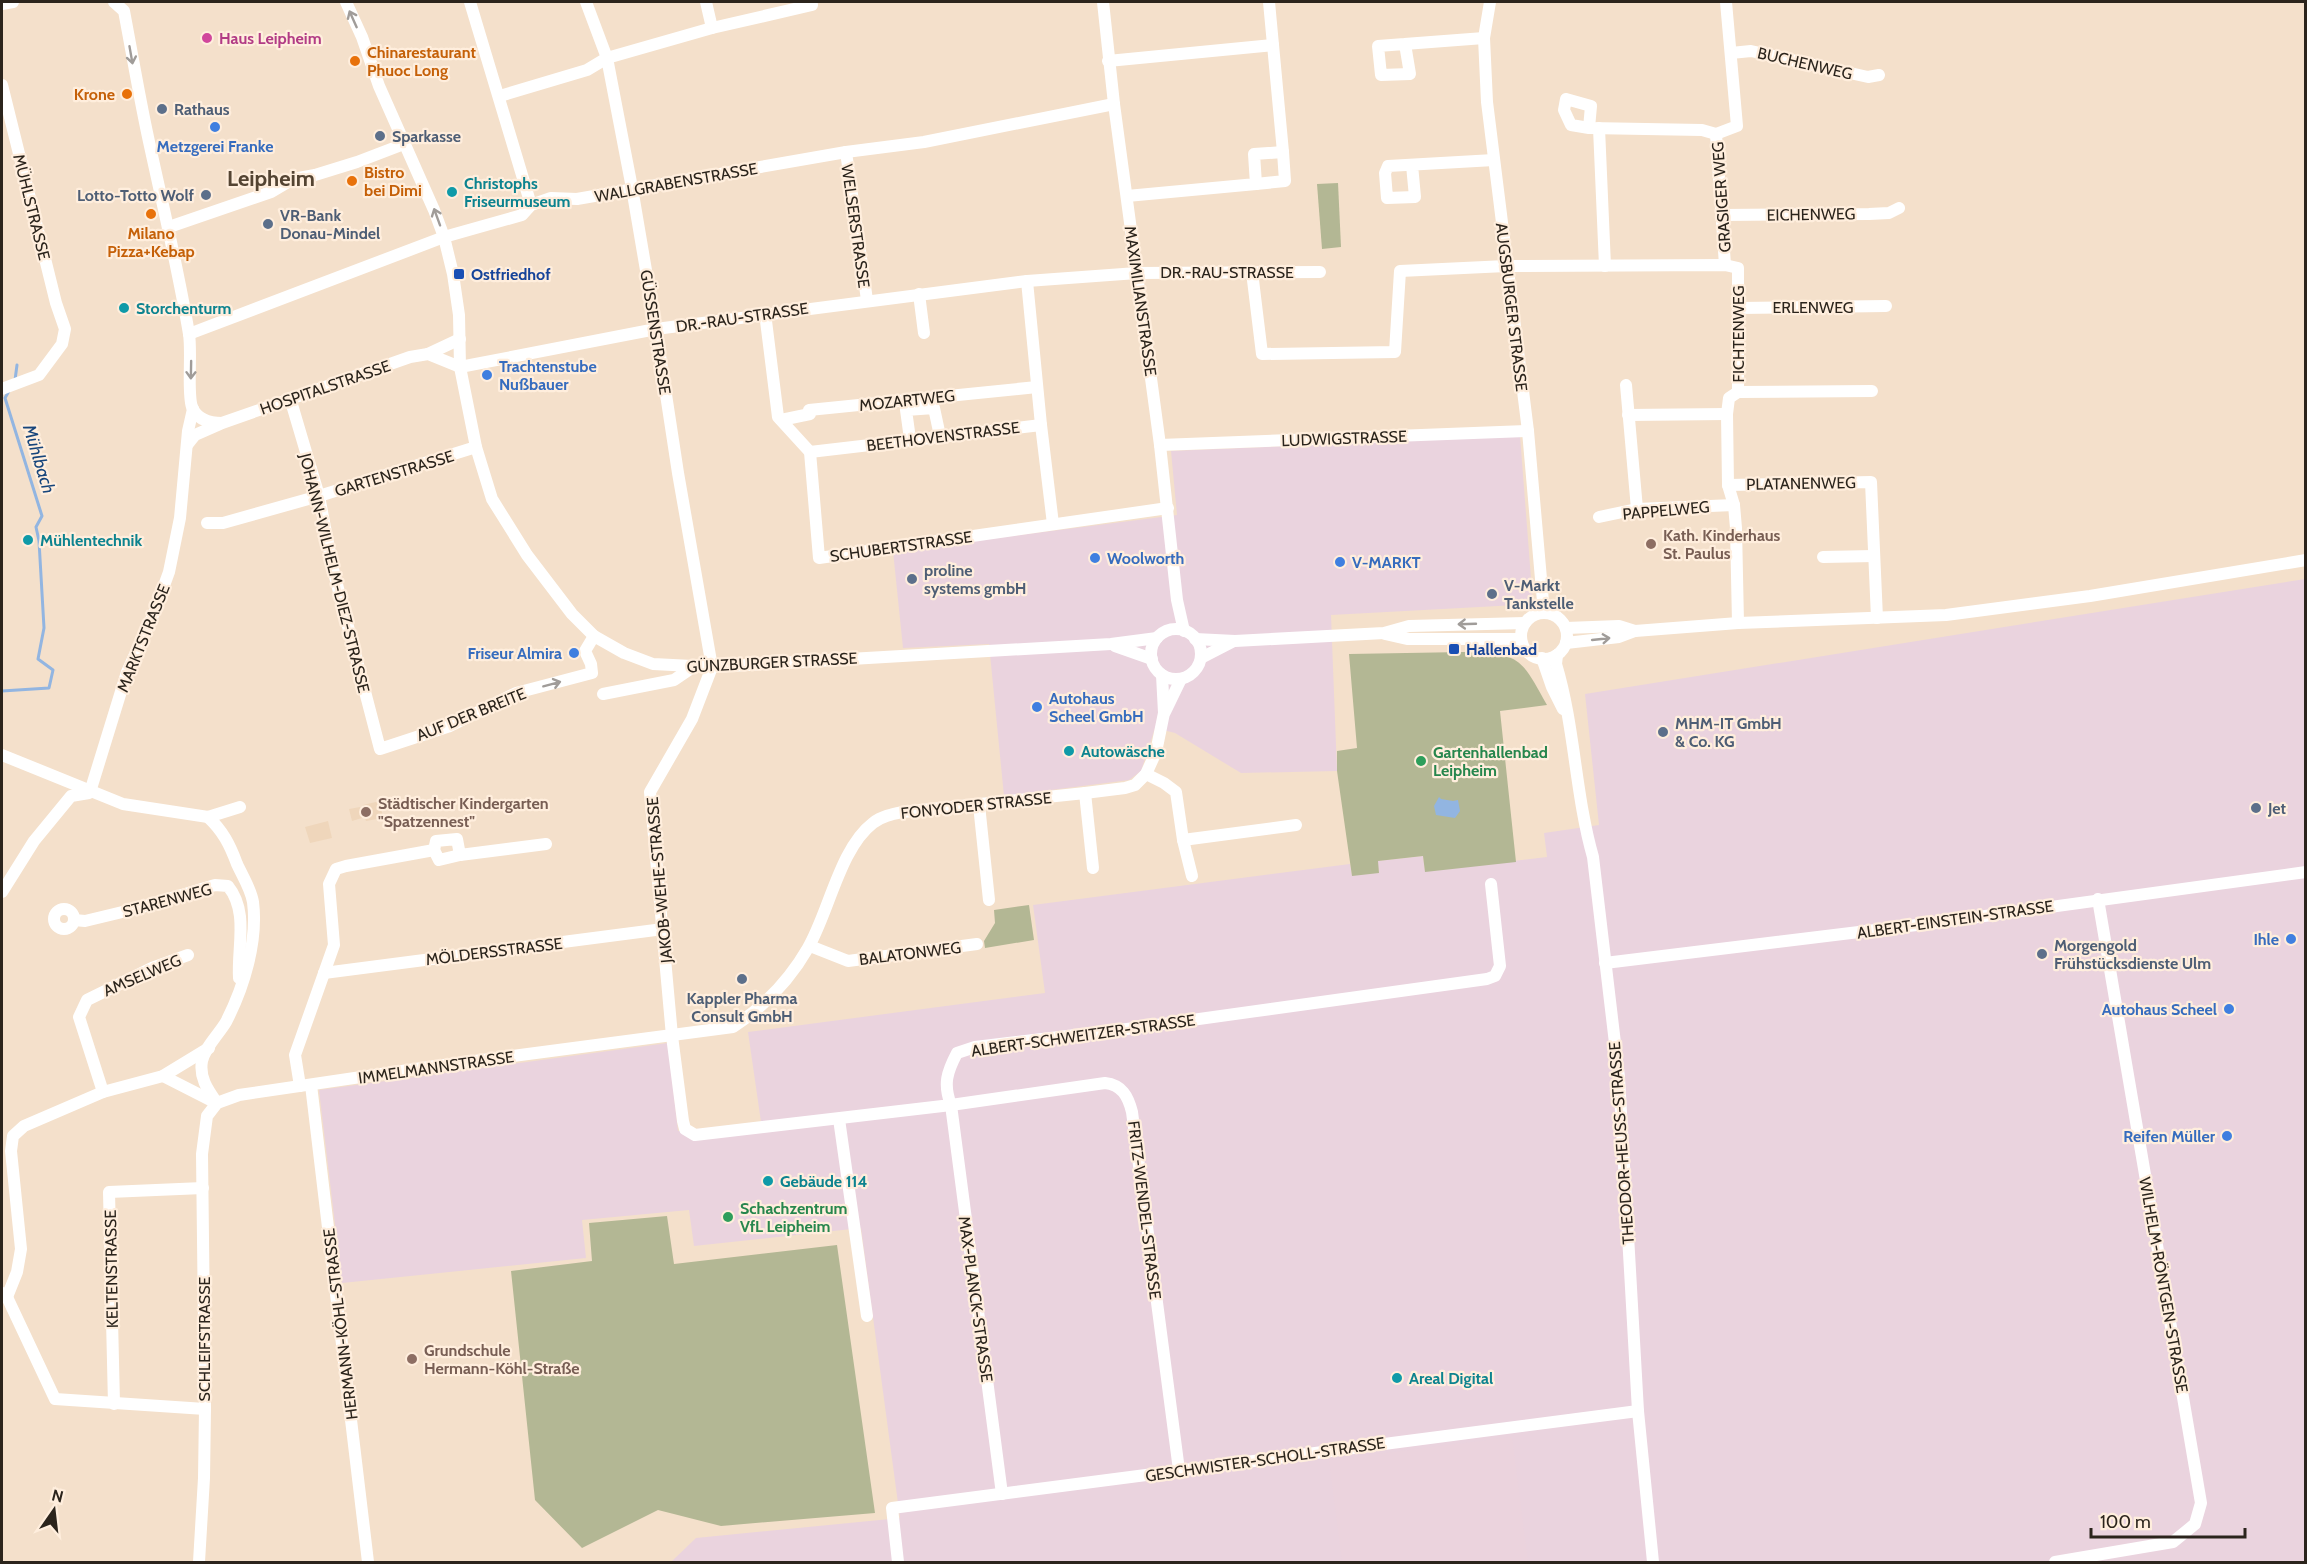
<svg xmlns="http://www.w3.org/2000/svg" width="2307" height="1564" font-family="Cabin,sans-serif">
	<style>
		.commercial { fill: #ead3de }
		.industrial { fill: #ebd3dd }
		.built { fill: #efd6bb }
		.green { fill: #b3b794 }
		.water { fill: #92b5e1 }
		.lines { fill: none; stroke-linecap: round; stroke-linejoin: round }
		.stream { stroke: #92b5e1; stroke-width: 3 }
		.street { stroke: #fff; stroke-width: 12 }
		.oneway { stroke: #a09c99 }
		.hotel-dot { fill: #d1479c; stroke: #fed; stroke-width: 2 }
		.food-dot { fill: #e8710a; stroke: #fed; stroke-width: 2 }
		.service-dot { fill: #5c6f8a; stroke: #fed; stroke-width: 2 }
		.shop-dot { fill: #3f7fe0; stroke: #fed; stroke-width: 2 }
		.culture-dot { fill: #0f9aa8; stroke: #fed; stroke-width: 2 }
		.transit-dot { fill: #1a4fb4; stroke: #fed; stroke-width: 2 }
		.education-dot { fill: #8d6e63; stroke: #fed; stroke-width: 2 }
		.leisure-dot { fill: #2e9e5b; stroke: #fed; stroke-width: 2 }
		.labels { text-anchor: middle; stroke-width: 4.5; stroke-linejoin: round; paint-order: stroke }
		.hotel-label { font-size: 16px; font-weight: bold; fill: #b23c85; stroke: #fed; text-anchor: start }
		.food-label { font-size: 16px; font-weight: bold; fill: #c56008; stroke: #fed; text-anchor: start }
		.street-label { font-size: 16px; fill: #2b241c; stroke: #fed }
		.service-label { font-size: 16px; font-weight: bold; fill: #4e5e75; stroke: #fed; text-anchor: start }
		.shop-label { font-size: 16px; font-weight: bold; fill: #366cbe; stroke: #fed; text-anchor: start }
		.culture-label { font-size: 16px; font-weight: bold; fill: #0d838f; stroke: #fed; text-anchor: start }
		.transit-label { font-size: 16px; font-weight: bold; fill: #164399; stroke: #fed; text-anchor: start }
		.education-label { font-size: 16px; font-weight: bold; fill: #785e54; stroke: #fed; text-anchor: start }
		.leisure-label { font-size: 16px; font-weight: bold; fill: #27864d; stroke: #fed; text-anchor: start }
		.water-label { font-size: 18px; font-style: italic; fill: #17457b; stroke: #fed }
		.district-label { font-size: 22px; font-weight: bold; fill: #544432; stroke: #fed }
	</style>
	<rect width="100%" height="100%" fill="#f4e0cb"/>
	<g class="commercial">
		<polygon points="1520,436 1533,604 1331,615 1337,771 1241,773 1175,733 1155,728 1141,771 1129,780 1004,796 989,644 903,648 893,551 1177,515 1171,451"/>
		<polygon points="2305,579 2305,1562 671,1562 696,1538 900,1518 861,1228 694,1246 689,1210 582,1220 586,1258 342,1283 319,1090 668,1043 678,1131 761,1122 748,1032 1045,993 1033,905 1350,864 1352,875 1379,872 1377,861 1423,856 1425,871 1547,857 1544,833 1599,825 1585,694"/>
	</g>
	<polygon class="industrial" points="1512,1437 1528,1562 1342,1562 1329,1460"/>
	<g class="built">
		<polygon points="380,801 383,818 366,821 364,815 362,815 362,818 352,821 349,809 360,807 361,810 363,810 363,805"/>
		<polygon points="328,821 332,838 310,843 305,827"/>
	</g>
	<g class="green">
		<polygon points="1338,183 1341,247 1322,249 1317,184"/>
		<path d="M1464 652C1520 654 1520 656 1547 705L1500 711 1516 862 1425 872 1423 856 1378 861 1379 873 1352 876 1337 771V751L1357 748 1349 654Z"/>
		<polygon points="1029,905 1034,940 985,948 984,941 995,923 994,910"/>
		<polygon points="667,1216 674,1264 837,1245 875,1513 721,1526 658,1510 582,1548 535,1500 511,1271 592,1261 589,1223"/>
	</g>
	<polygon class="water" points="1439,797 1441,799 1453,801 1458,800 1460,811 1455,818 1436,815 1434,806"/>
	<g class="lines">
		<g class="stream">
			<polyline points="15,380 17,365"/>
			<polyline points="2,691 49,688 53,670 38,659 44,628 39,541 36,527 42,516 5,398 9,391"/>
		</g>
		<g class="street">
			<path d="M114 2 124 11C132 53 139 95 148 137 162 202 178 268 189 334 192 353 187 393 192 407 197 420 210 423 222 423L410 357 428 354 460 367"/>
			<polyline points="346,2 362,37 379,86 434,210 444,237 453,274 459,315 460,367 476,447 492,499 527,555 572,614 594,636 624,653 653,664 712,667 1111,644 1157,638"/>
			<polyline points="470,2 531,205"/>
			<polyline points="586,2 607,58 632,188 656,329 678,473 712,667"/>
			<polyline points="706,2 712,28"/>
			<polyline points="1103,2 1114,104 1160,445 1177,600 1184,631"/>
			<polyline points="1490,2 1484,38 1487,102 1528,431 1544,613"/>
			<polyline points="2,4 13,2"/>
			<polyline points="1405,44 1410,74 1381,75 1378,46 1484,38"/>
			<polyline points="1731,53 1751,51 1868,77 1879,75"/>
			<polyline points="1108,61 1273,45"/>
			<polyline points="2,85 56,303 65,329 62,344 39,375 2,389"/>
			<polyline points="500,96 587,70 607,58 712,28 812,5 811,2"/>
			<polyline points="1589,128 1571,125 1564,110 1566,99 1591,106 1589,128 1702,130 1716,134"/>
			<polyline points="1599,128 1605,266"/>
			<polyline points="1716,134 1737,126 1726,2"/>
			<polyline points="1716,134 1725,265"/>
			<polyline points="846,152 867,300"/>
			<polyline points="1412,165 1415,197 1387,198 1385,173 1388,166 1494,160"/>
			<polyline points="1256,184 1285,181 1283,152"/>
			<polyline points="1127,196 1256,184 1254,154 1283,152 1269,2"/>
			<polyline points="1722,215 1869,214 1889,213 1899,208"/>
			<polyline points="169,227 271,192 293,179 315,175 357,162 404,144"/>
			<polyline points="1252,272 1262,354 1395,352 1400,271 1506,266 1725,265 1738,268 1738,392 1729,398 1727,414 1728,485 1734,505 1736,528 1738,623"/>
			<polyline points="919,294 924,333"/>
			<polyline points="1739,308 1886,306"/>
			<polyline points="765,313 778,417 810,452 819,558 1168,508"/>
			<polyline points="189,334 444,237 522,215 531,205 551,198 577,199 846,152 924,142 1114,104"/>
			<polyline points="428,354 460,339"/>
			<polyline points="460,367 656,329 1027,281 1137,273 1320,272"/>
			<polyline points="1626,385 1637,509"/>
			<polyline points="1738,392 1872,391"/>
			<polyline points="290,398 319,496 333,569 380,749 450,726 516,693 592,673 591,664 585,651 594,636"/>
			<polyline points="1628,415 1727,414"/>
			<polyline points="781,420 810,414 809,410 1037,387"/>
			<polyline points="1041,425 1053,524"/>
			<polyline points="910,439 906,410 934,408 940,436"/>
			<polyline points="187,445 195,435 220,424"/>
			<polyline points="1160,445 1528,431"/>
			<polyline points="810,452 1041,425 1027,281"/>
			<polyline points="1728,485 1871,482 1877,618"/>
			<polyline points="1599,517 1637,509 1734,505"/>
			<polyline points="207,523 223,523 319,496 476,447"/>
			<polyline points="1823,557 1874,556"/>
			<circle cx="1544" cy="636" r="23"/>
			<polyline points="1566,628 1619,626 1635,631"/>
			<circle cx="1176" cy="654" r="25"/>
			<polyline points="1385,634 1407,639 1521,639"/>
			<polyline points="1195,639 1235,641 1384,633 1409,626 1525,623"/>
			<polyline points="1566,643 1619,637 1635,631 1738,623 1946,615 2090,596 2306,560"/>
			<polyline points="1115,646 1152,659"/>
			<path d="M1557 655 1556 664C1575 727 1575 794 1593 857L1619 1077 1638 1411 1653 1562"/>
			<polyline points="1201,658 1232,642"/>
			<polyline points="1542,658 1552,687 1563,709"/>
			<path d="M712 667 692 719 650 792 672 1036 683 1121 685 1129 695 1135 951 1105C943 1084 947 1072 957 1053L975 1047 1127 1029 1487 979 1495 976 1500 966 1491 884"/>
			<polyline points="603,694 674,680 693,667"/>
			<polyline points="1165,712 1181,679"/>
			<polyline points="2,755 123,804 208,817 240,807"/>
			<polyline points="1146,774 1164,783 1176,792 1183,840 1192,876"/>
			<polyline points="90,792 127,672 154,613 169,572 180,518 188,431 193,409"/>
			<polyline points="1085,793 1093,868"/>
			<polyline points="979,805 989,900"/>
			<path d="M208 817C223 831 230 845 237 864 242 875 251 889 253 902 258 941 244 987 226 1022 219 1034 205 1047 202 1061 199 1078 208 1090 217 1103"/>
			<polyline points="1183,840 1296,825"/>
			<polyline points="434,850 439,860 460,855"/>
			<polyline points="2,892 34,841 71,796 89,793"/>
			<circle cx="64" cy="919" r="10"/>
			<path d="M74 920 85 921 139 908 215 885 228 886C249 912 237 947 239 978"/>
			<polyline points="810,946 848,961 977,944"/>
			<polyline points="1605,963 1941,922 2306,872"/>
			<polyline points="324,973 663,929"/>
			<polyline points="163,1076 216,1103"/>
			<polyline points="311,1085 368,1562"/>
			<polyline points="300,1086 295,1055 334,945 329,884 336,869 346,866 434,850 436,841 457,839 460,855 546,844"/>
			<polyline points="103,1092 79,1017 87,1000 152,968 188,955"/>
			<polyline points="839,1119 867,1316"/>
			<polyline points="2,1293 7,1297 17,1272 21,1249 11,1151 13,1136 24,1126 103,1092 163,1076 209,1048"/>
			<polyline points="7,1297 55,1399 205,1409"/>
			<polyline points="114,1404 109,1192 203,1188"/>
			<path d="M1002 1494 951 1105 1105 1083C1122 1085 1128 1096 1132 1112L1179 1470"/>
			<path d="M199 1562 204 1478 205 1409 202 1154 207 1116 217 1103 239 1095 429 1067 733 1027C765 1006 789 981 808 948 829 912 840 848 873 823 882 816 893 814 903 812L1085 793 1125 788 1135 785 1146 774 1156 752 1164 713 1162 675"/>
			<polyline points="898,1562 892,1508 1638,1411"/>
			<polyline points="2055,1562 2173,1542 2195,1524 2201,1503 2098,899"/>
		</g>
	</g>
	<defs><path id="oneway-shaft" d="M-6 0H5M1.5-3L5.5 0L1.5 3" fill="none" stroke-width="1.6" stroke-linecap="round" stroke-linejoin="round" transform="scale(1.5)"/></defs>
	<g class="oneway">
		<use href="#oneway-shaft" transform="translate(353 19) rotate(-114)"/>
		<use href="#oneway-shaft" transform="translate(131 55) rotate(80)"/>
		<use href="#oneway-shaft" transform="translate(437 217) rotate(-110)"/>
		<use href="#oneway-shaft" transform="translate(191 370) rotate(91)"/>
		<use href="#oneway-shaft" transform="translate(1467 624) rotate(178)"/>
		<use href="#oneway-shaft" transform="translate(1601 639) rotate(-6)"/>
		<use href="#oneway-shaft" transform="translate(552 684) rotate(-15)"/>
	</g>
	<circle class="hotel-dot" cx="207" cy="38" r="6"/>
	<g class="food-dot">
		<circle cx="355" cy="61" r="6"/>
		<circle cx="127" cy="94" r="6"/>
		<circle cx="352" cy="181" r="6"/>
		<circle cx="151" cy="214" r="6"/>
	</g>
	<g class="service-dot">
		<circle cx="162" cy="109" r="6"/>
		<circle cx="380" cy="136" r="6"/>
		<circle cx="206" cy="195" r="6"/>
		<circle cx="268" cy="224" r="6"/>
		<circle cx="912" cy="579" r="6"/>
		<circle cx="1492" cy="594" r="6"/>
		<circle cx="1663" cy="732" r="6"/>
		<circle cx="2256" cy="808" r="6"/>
		<circle cx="2042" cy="954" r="6"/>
		<circle cx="742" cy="979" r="6"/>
	</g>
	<g class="shop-dot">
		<circle cx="215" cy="127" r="6"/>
		<circle cx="487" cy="375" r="6"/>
		<circle cx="1095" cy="558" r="6"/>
		<circle cx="1340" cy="562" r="6"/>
		<circle cx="574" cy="653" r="6"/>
		<circle cx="1037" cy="707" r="6"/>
		<circle cx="2291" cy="939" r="6"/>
		<circle cx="2229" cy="1009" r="6"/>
		<circle cx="2227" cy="1136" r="6"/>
	</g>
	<g class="culture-dot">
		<circle cx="452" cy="192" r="6"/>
		<circle cx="124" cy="308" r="6"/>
		<circle cx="28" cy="540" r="6"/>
		<circle cx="1069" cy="751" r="6"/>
		<circle cx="768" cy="1181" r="6"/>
		<circle cx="1397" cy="1378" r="6"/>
	</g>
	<g class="transit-dot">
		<rect x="453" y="268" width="12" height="12" rx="3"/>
		<rect x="1448" y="643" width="12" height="12" rx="3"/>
	</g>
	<g class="education-dot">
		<circle cx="1651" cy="544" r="6"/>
		<circle cx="366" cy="812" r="6"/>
		<circle cx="412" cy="1359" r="6"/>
	</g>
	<g class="leisure-dot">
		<circle cx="1421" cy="761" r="6"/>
		<circle cx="728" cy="1217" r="6"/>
	</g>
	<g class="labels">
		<g class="hotel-label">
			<text x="219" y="44">Haus Leipheim</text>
		</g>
		<g class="food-label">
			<text x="367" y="58">Chinarestaurant<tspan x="367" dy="18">Phuoc Long</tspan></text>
			<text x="115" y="100" text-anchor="end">Krone</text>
			<text x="364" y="178">Bistro<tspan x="364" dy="18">bei Dimi</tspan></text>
			<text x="151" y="239" text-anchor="middle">Milano<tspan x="151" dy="18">Pizza+Kebap</tspan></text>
		</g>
		<g class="street-label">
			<text transform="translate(1805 63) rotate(13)" y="6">BUCHENWEG</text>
			<text transform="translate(676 182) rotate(-10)" y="6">WALLGRABENSTRASSE</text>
			<text transform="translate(1721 197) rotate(-94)" y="6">GRASIGER WEG</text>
			<text transform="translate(32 207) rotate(76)" y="6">MÜHLSTRASSE</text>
			<text transform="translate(1811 214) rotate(-1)" y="6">EICHENWEG</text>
			<text transform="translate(856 226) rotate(82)" y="6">WELSERSTRASSE</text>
			<text x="1227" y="278">DR.-RAU-STRASSE</text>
			<text transform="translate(1141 301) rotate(82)" y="6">MAXIMILIANSTRASSE</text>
			<text transform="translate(1512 307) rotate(83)" y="6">AUGSBURGER STRASSE</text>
			<text x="1813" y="313">ERLENWEG</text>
			<text transform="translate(742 317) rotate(-8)" y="6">DR.-RAU-STRASSE</text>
			<text transform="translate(656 332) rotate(81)" y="6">GÜSSENSTRASSE</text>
			<text transform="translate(1738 334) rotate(-90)" y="6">FICHTENWEG</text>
			<text transform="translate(325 387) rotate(-19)" y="6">HOSPITALSTRASSE</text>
			<text transform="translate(907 400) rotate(-6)" y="6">MOZARTWEG</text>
			<text transform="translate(943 436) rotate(-7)" y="6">BEETHOVENSTRASSE</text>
			<text transform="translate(1344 438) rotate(-2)" y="6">LUDWIGSTRASSE</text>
			<text transform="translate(394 473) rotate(-17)" y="6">GARTENSTRASSE</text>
			<text transform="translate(1801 483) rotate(-1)" y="6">PLATANENWEG</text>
			<text transform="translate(1666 510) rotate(-5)" y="6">PAPPELWEG</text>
			<text transform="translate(901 546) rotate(-8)" y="6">SCHUBERTSTRASSE</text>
			<text transform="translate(335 573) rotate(76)" y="6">JOHANN-WILHELM-DIEZ-STRASSE</text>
			<text transform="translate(143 638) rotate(-68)" y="6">MARKTSTRASSE</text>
			<text transform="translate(772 662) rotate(-3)" y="6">GÜNZBURGER STRASSE</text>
			<text transform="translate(471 714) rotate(-22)" y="6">AUF DER BREITE</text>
			<text transform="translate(976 805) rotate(-6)" y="6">FONYODER STRASSE</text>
			<text transform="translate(659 880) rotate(-95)" y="6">JAKOB-WEHE-STRASSE</text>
			<text transform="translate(167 900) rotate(-15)" y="6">STARENWEG</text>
			<text transform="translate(1955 919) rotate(-8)" y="6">ALBERT-EINSTEIN-STRASSE</text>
			<text transform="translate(494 951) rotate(-7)" y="6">MÖLDERSSTRASSE</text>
			<text transform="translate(910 953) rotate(-7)" y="6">BALATONWEG</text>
			<text transform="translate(142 975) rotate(-23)" y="6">AMSELWEG</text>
			<text transform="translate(1083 1035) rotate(-8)" y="6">ALBERT-SCHWEITZER-STRASSE</text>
			<text transform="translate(436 1067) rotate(-8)" y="6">IMMELMANNSTRASSE</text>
			<text transform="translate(1621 1143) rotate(-94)" y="6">THEODOR-HEUSS-STRASSE</text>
			<text transform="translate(1145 1210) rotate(83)" y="6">FRITZ-WENDEL-STRASSE</text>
			<text transform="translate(111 1269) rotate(-91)" y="6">KELTENSTRASSE</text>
			<text transform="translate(2164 1285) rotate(80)" y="6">WILHELM-RÖNTGEN-STRASSE</text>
			<text transform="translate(976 1299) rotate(82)" y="6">MAX-PLANCK-STRASSE</text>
			<text transform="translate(340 1324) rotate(-97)" y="6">HERMANN-KÖHL-STRASSE</text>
			<text transform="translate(204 1339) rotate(-90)" y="6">SCHLEIFSTRASSE</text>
			<text transform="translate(1265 1459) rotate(-8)" y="6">GESCHWISTER-SCHOLL-STRASSE</text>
		</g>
		<g class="service-label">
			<text x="174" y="115">Rathaus</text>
			<text x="392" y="142">Sparkasse</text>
			<text x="194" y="201" text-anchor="end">Lotto-Totto Wolf</text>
			<text x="280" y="221">VR-Bank<tspan x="280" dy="18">Donau-Mindel</tspan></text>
			<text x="924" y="576">proline<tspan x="924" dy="18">systems gmbH</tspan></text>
			<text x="1504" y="591">V-Markt<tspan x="1504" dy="18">Tankstelle</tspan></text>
			<text x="1675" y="729">MHM-IT GmbH<tspan x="1675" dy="18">&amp; Co. KG</tspan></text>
			<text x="2268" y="814">Jet</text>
			<text x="2054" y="951">Morgengold<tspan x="2054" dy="18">Frühstücksdienste Ulm</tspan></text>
			<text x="742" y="1004" text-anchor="middle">Kappler Pharma<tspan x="742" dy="18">Consult GmbH</tspan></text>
		</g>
		<g class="shop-label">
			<text x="215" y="152" text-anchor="middle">Metzgerei Franke</text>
			<text x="499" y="372">Trachtenstube<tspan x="499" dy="18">Nußbauer</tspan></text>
			<text x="1107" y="564">Woolworth</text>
			<text x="1352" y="568">V-MARKT</text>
			<text x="562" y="659" text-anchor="end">Friseur Almira</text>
			<text x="1049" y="704">Autohaus<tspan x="1049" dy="18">Scheel GmbH</tspan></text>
			<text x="2279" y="945" text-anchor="end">Ihle</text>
			<text x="2217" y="1015" text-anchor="end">Autohaus Scheel</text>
			<text x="2215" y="1142" text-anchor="end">Reifen Müller</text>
		</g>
		<g class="culture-label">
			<text x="464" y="189">Christophs<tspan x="464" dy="18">Friseurmuseum</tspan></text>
			<text x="136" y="314">Storchenturm</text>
			<text x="40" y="546">Mühlentechnik</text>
			<text x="1081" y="757">Autowäsche</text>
			<text x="780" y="1187">Gebäude 114</text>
			<text x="1409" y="1384">Areal Digital</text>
		</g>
		<g class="transit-label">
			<text x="471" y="280">Ostfriedhof</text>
			<text x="1466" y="655">Hallenbad</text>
		</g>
		<g class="education-label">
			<text x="1663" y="541">Kath. Kinderhaus<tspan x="1663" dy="18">St. Paulus</tspan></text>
			<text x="378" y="809">Städtischer Kindergarten<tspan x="378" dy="18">"Spatzennest"</tspan></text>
			<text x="424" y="1356">Grundschule<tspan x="424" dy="18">Hermann-Köhl-Straße</tspan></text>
		</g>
		<g class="leisure-label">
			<text x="1433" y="758">Gartenhallenbad<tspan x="1433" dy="18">Leipheim</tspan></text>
			<text x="740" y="1214">Schachzentrum<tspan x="740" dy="18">VfL Leipheim</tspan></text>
		</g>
		<g class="water-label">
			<text transform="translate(39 459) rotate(73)" y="6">Mühlbach</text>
		</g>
		<g class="district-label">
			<text x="271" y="186">Leipheim</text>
		</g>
	</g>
	<rect width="2307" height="1564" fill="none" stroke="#2b241c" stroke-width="6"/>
	<g transform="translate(54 1510) rotate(14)" stroke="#ffeedd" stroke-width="4.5" paint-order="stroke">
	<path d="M0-4.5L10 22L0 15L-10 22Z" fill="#2b241c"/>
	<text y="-9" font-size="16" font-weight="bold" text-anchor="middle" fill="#2b241c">N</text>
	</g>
	<path d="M2091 1528v9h154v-9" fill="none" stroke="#2b241c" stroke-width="3"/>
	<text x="2100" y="1528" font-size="18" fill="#2b241c" stroke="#ffeedd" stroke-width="4.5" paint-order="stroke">100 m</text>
</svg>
